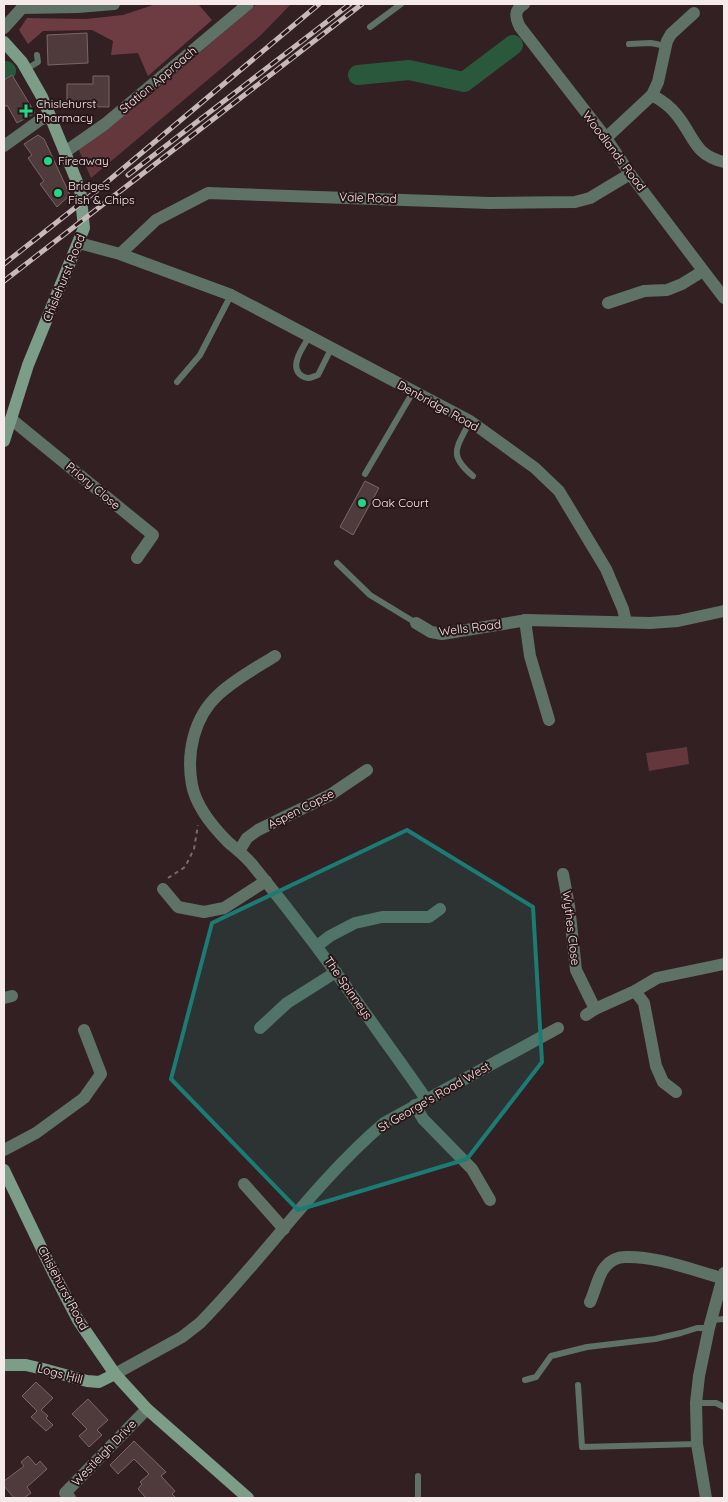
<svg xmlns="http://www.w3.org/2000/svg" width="728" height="1502" font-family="Quicksand,sans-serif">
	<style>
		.green { fill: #64373d }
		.forest { fill: #6d3c43 }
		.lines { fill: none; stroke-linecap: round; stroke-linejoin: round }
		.river { stroke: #29583d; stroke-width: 20 }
		.building { fill: #4f3a3c; stroke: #7d6567 }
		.path { stroke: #7b6a6b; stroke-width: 2; stroke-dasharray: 4 4; stroke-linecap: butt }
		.lane { stroke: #5e7265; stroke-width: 6 }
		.street { stroke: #5e7265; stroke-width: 12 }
		.secondary { stroke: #7c9d88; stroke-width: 12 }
		.rail-casing { stroke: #c7b8b9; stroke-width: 5 }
		.rail { stroke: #291618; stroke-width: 3; stroke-dasharray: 9; stroke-linecap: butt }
		.marked { fill: #1b7c74; fill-opacity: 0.2; stroke: #1b7c74; stroke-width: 4; stroke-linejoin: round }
		.poi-dot { fill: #22d887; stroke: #291618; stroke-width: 2 }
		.labels { text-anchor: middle; stroke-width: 4; stroke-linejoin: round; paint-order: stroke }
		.street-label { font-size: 12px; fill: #f6e9ea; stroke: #291618 }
		.poi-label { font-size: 12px; fill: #f6e9ea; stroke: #291618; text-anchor: start }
	</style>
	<rect width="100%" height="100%" fill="#332022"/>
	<g class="green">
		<polygon points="257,4 291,4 261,35 91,178 78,148 143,101"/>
		<polygon points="687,747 689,764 649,771 646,753"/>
	</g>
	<polygon class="forest" points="156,4 198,4 212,20 148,76 138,53 111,55 113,41 92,30 43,31 28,44 19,30 27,18 86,19 123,15"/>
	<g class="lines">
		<g class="river">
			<polyline points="4,72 6,71"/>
			<polyline points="358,75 409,70 464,82 513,45"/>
		</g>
	</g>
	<g class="building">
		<polygon points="87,33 88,63 48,65 47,35"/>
		<polygon points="12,75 35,113 17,123 7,105 4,107 4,80"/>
		<polygon points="93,76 109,76 109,107 67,106 67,84 93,84"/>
		<polygon points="38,135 44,139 70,195 57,207 40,184 44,181 28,158 32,155 24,144"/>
		<polygon points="365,481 379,488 353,535 340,527"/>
		<polygon points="36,1382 53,1398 41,1410 48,1416 46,1418 53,1425 46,1431 31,1417 37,1411 22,1396"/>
		<polygon points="88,1399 108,1420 97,1430 102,1435 89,1447 79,1436 87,1429 72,1414"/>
		<polygon points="134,1441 166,1472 161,1476 175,1491 172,1494 176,1498 146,1498 138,1489 142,1484 140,1482 149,1474 134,1459 118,1474 110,1465"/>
		<polygon points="28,1456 36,1465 40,1461 47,1469 27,1487 31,1493 24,1498 14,1498 4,1486 4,1481 24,1466 21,1462"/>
	</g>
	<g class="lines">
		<polyline class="path" points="168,878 185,867 194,849 198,825"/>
		<g class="lane">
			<polyline points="370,27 401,4"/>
			<polyline points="629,44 651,43 666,46"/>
			<polyline points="25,70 38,62 37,55"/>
			<path d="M309 337C303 347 288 367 302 376 308 380 312 377 318 375L331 349"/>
			<polyline points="177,382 200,355 231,295"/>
			<path d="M470 421C457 448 447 454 473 476"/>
			<polyline points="365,474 413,392"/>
			<polyline points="337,563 370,595 416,623"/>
			<polyline points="711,1320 724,1319"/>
			<polyline points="525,1380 536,1377 551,1356 587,1347 655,1339 681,1333 697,1328 709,1328"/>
			<polyline points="578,1385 582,1447 697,1444"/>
			<polyline points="696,1403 716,1403 724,1407"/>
			<polyline points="418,1498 418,1476"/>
		</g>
		<g class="street">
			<path d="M524 4C514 10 515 17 520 27L606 138 630 174 724 298"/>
			<polyline points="22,8 78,7 114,4"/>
			<polyline points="4,28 22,8"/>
			<path d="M652 95C661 100 669 105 676 114 694 135 693 155 724 162"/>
			<polyline points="606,138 652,95 658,82 667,41 671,34 694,13"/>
			<polyline points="4,146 40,120 50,116"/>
			<polyline points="65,152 105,124 248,4"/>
			<polyline points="79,243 120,254 231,295 470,421 535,468 559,491 606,569 623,609 626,622"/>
			<polyline points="120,254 156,220 208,193 489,203 575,202 590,198 630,174"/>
			<polyline points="608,303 644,291 667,290 682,284 703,271"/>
			<polyline points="11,419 153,535 137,558"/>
			<polyline points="525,620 530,656 549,720"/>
			<polyline points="416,623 431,632 442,634 527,620 650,623 678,621 724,611"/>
			<path d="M275 656C256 668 235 679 218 695 194 717 186 753 192 785 196 806 213 827 228 842 237 850 247 857 255 868 299 922 340 977 380 1034 395 1055 411 1077 426 1099"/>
			<polyline points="239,851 247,838 258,830 330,795 367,770"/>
			<polyline points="563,874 569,906 576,970 595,1009"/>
			<polyline points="163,889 178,907 204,912 224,908 266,881"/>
			<polyline points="317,946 330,936 355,923 382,917 429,917 440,909"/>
			<polyline points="635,991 644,1003 656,1066 663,1082 676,1092"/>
			<polyline points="4,998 12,996"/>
			<polyline points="586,1015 595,1009 635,991 657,978 724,964"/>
			<polyline points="260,1028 287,1003 336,972"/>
			<polyline points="415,1105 423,1119 472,1169 490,1200"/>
			<polyline points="4,1150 36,1133 84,1098 101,1074 84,1030"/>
			<polyline points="244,1184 284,1229"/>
			<path d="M590 1302C595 1292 598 1275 605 1267 610 1261 617 1257 625 1257 657 1256 692 1270 722 1278"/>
			<path d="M115 1374 182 1337 200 1323C263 1259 316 1181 384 1123L558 1028"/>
			<polyline points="70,1498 65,1493 147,1409"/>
			<polyline points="706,1498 697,1444 696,1403 699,1376 709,1328 724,1273"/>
		</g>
		<g class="secondary">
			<polyline points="4,42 22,62 42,97 50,116 80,189 84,228 28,365 4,441"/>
			<polyline points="4,1170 53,1272 78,1320 115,1374 147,1409 248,1498"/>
			<polyline points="4,1365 26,1365 43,1369 87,1381 99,1382 115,1374"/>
		</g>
		<defs>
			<g id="rail">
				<polyline points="128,175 350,4"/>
				<polyline points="4,264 95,192 319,4"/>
				<polyline points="4,281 362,4"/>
			</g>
		</defs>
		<use href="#rail" class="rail-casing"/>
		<use href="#rail" class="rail"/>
	</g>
	<path class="marked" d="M407 830 533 907 542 1062 467 1159 298 1210 171 1079 212 923Z"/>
	<g class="poi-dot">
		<path d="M23.5 103.5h5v5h5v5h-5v5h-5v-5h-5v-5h5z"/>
		<circle cx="48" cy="161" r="5"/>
		<circle cx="58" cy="193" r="5"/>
		<circle cx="362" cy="503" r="5"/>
	</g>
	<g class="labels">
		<g class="street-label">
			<text transform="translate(158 80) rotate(-40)" y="4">Station Approach</text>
			<text transform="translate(614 151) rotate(53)" y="4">Woodlands Road</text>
			<text transform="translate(368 198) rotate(2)" y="4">Vale Road</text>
			<text transform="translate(64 278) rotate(-68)" y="4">Chislehurst Road</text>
			<text transform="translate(438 406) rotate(29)" y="4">Denbridge Road</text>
			<text transform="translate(93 486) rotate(40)" y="4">Priory Close</text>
			<text transform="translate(470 628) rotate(-7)" y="4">Wells Road</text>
			<text transform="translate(301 809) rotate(-27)" y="4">Aspen Copse</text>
			<text transform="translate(571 928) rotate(83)" y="4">Wythes Close</text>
			<text transform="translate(348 988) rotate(55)" y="4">The Spinneys</text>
			<text transform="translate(434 1097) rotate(-30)" y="4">St George's Road West</text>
			<text transform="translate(63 1288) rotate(62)" y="4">Chislehurst Road</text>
			<text transform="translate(60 1374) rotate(15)" y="4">Logs Hill</text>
			<text transform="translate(104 1453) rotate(-46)" y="4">Westleigh Drive</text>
		</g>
		<g class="poi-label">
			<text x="36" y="108">Chislehurst<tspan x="36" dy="14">Pharmacy</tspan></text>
			<text x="58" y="165">Fireaway</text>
			<text x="68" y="190">Bridges<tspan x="68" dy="14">Fish &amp; Chips</tspan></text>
			<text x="372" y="507">Oak Court</text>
		</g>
	</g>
	<rect width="728" height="1502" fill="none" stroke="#f6e9ea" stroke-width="10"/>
</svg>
